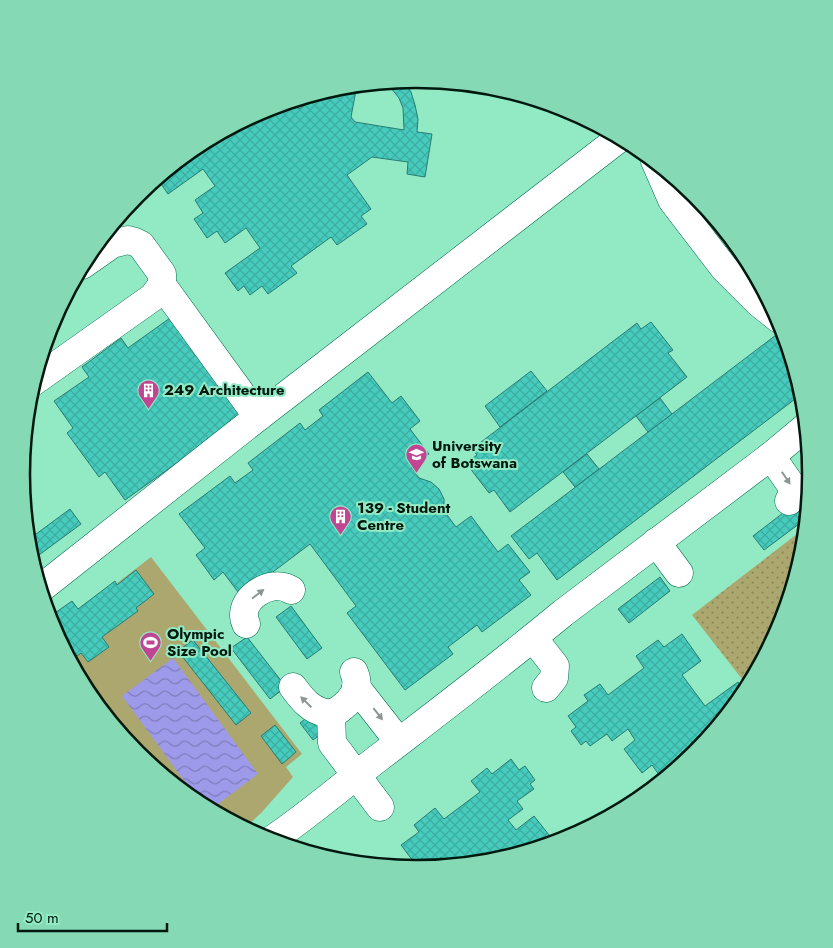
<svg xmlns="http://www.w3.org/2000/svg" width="833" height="948" font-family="Jost,sans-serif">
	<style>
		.grass { fill: url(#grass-dots) }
		.garden { fill: #aba76e }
		.water { fill: url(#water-waves) }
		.building { fill: url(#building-cross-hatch); stroke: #287c73 }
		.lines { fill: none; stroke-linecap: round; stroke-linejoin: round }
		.minor-casing { stroke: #006e4f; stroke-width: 29 }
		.minor { stroke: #fff; stroke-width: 28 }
		.oneway { fill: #8c9793 }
		.labels { text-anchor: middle; stroke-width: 4; stroke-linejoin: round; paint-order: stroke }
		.poi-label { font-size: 15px; font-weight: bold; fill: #00180e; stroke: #92eac4; text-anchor: start }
		.rim { fill: none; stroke: #00180e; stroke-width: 2.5 }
	</style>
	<defs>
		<pattern id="grass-dots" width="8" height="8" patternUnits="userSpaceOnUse" patternTransform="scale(1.25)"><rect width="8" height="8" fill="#aba76e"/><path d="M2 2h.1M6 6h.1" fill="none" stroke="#898759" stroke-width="1.8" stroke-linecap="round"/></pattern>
		<pattern id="water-waves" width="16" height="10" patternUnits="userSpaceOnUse" patternTransform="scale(1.25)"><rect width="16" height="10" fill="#9e9aea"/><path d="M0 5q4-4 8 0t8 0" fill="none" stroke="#7e7dbc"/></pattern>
		<pattern id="building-cross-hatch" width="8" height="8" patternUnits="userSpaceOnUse" patternTransform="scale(1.25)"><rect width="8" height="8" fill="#46cbbd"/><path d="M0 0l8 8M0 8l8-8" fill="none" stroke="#3caea1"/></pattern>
	</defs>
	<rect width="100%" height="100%" fill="#92eac4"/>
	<polygon class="grass" points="806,527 804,551 782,626 760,665 742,679 692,615"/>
	<polygon class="garden" points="151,557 302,754 286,767 293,777 262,812 245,828 197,802 137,753 88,693 55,631"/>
	<polygon class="water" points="173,658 258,774 210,810 202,805 122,696"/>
	<g class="building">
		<polygon points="403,80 411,92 415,105 418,119 417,132 432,134 425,177 407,174 408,162 372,157 347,175 371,209 361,216 367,224 337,245 331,237 291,266 297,273 268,294 262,286 250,295 244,286 238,291 225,273 260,248 246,228 225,243 217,231 207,238 194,219 203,213 195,200 215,186 203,169 168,194 157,178 197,145 266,109 293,100 299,109 324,91 340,86 357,85 351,117 355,122 404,130 403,108 399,98 386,82"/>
		<polygon points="170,318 241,417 125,500 105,472 99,477 67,433 73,428 54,401 89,377 82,367 121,338 128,348"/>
		<polygon points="651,322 673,350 668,353 687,377 510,512 494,490 489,493 466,463 477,455 472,449 637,323 641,329"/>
		<polygon points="780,332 788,342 791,355 789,357 796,369 803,393 557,580 537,553 529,559 511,536"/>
		<polygon points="531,371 547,391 500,427 485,406"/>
		<polygon points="368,372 392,403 401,396 420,421 410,429 429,454 411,467 419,478 431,482 439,489 444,499 444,511 456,527 471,516 498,552 508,544 530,572 519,580 531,595 482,632 477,625 448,647 453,654 405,690 347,613 356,606 310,544 241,596 223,572 214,580 196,555 205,548 179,514 230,476 235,483 253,470 248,463 300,423 305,430 323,416 319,410"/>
		<polygon points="660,398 672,414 648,432 636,416"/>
		<polygon points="587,454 599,469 575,487 563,472"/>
		<polygon points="808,494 810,496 807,518 764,550 753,536"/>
		<polygon points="70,509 81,524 39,555 28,540"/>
		<polygon points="136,570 154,594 136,608 138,611 102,637 109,647 88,662 81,653 70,661 53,628 59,623 52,615 72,601 78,609 115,581 117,585"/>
		<polygon points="660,577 670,591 629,623 618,609"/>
		<polygon points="291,606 322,648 307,659 276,617"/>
		<polygon points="682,634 701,661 682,675 705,706 738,682 743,690 750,685 745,694 696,754 634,804 632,802 662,779 652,765 642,773 624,749 635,740 628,729 612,741 607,734 590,746 586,741 581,745 571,731 576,727 568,716 588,701 584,695 600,684 608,695 644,668 636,656 658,640 664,647"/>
		<polygon points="247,637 286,687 270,699 231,648"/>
		<polygon points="193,640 251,713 236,725 178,651"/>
		<polygon points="314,712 328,729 313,740 300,723"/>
		<polygon points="275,725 296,752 282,764 261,736"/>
		<polygon points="511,759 519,770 525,766 535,780 530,784 534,789 517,801 523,809 508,820 516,830 534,816 553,840 545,846 493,862 448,866 441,857 427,868 419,869 401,845 419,832 414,825 435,808 444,819 480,792 471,781 487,768 492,774"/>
	</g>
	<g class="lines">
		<defs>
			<g id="minor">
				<polyline points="655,161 672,200 724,268 759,303 779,319"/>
				<polyline points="162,285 258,417"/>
				<polyline points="33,382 153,297 162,285 162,274 141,245 135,242 128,240 112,244 82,265"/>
				<polyline points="771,456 791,485 793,493 789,501"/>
				<polyline points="656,542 679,573"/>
				<polyline points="40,589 258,417 621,137"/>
				<path d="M246 624C235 600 271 577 291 590"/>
				<polyline points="533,638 555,666 554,678 546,688"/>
				<path d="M293 687C302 699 310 710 326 713 333 714 335 712 340 709 353 699 361 688 354 672"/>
				<polyline points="356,687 399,742"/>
				<polyline points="331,713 332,743 380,807"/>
				<path d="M270 841C309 815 344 784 381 756 442 709 504 662 563 613L771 456 807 426"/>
			</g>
		</defs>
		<use href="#minor" class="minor-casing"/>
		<use href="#minor" class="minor"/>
	</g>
	<defs><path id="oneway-solid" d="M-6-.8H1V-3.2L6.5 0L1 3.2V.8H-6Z" transform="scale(1.25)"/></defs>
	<g class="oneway">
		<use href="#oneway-solid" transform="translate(786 478) rotate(56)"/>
		<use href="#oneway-solid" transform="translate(258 594) rotate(-37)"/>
		<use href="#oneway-solid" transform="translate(306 702) rotate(-136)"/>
		<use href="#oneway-solid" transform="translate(378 714) rotate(52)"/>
	</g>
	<defs>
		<symbol id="building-pin" viewBox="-11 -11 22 30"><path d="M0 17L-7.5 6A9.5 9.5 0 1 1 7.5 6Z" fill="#c24594" stroke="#92eac4"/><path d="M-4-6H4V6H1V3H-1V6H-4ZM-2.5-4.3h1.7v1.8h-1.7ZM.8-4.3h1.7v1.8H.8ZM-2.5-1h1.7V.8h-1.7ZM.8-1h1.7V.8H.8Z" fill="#fff"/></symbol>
		<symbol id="university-pin" viewBox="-11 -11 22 30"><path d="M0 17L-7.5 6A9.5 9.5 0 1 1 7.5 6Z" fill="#c24594" stroke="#92eac4"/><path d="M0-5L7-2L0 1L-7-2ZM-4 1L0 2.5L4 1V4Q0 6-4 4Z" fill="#fff"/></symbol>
		<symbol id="stadium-pin" viewBox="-11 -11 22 30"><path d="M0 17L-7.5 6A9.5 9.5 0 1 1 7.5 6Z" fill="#c24594" stroke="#92eac4"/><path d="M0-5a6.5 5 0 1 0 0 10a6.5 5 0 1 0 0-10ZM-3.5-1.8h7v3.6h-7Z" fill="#fff"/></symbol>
	</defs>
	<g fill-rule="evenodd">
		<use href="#building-pin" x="136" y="378" width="25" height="34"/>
		<use href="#university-pin" x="404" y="442" width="25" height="34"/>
		<use href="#building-pin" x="328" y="504" width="25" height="34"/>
		<use href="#stadium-pin" x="138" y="630" width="25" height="34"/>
	</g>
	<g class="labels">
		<g class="poi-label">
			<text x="164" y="395">249 Architecture</text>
			<text x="432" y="451">University<tspan x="432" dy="17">of Botswana</tspan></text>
			<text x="357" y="513">139 - Student<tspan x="357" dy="17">Centre</tspan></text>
			<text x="167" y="639">Olympic<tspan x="167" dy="17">Size Pool</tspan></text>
		</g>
	</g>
	<path d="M0 0H833V948H0ZM30 474a386 386 0 1 1 772 0a386 386 0 1 1-772 0Z" fill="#86d9b5" fill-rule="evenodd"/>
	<path class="rim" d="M30 474a386 386 0 1 1 772 0a386 386 0 1 1-772 0Z"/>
	<path d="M18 923v8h149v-8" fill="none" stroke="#00180e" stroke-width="2.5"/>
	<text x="25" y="923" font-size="15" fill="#00180e" stroke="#92eac4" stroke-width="4" paint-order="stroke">50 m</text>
</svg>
